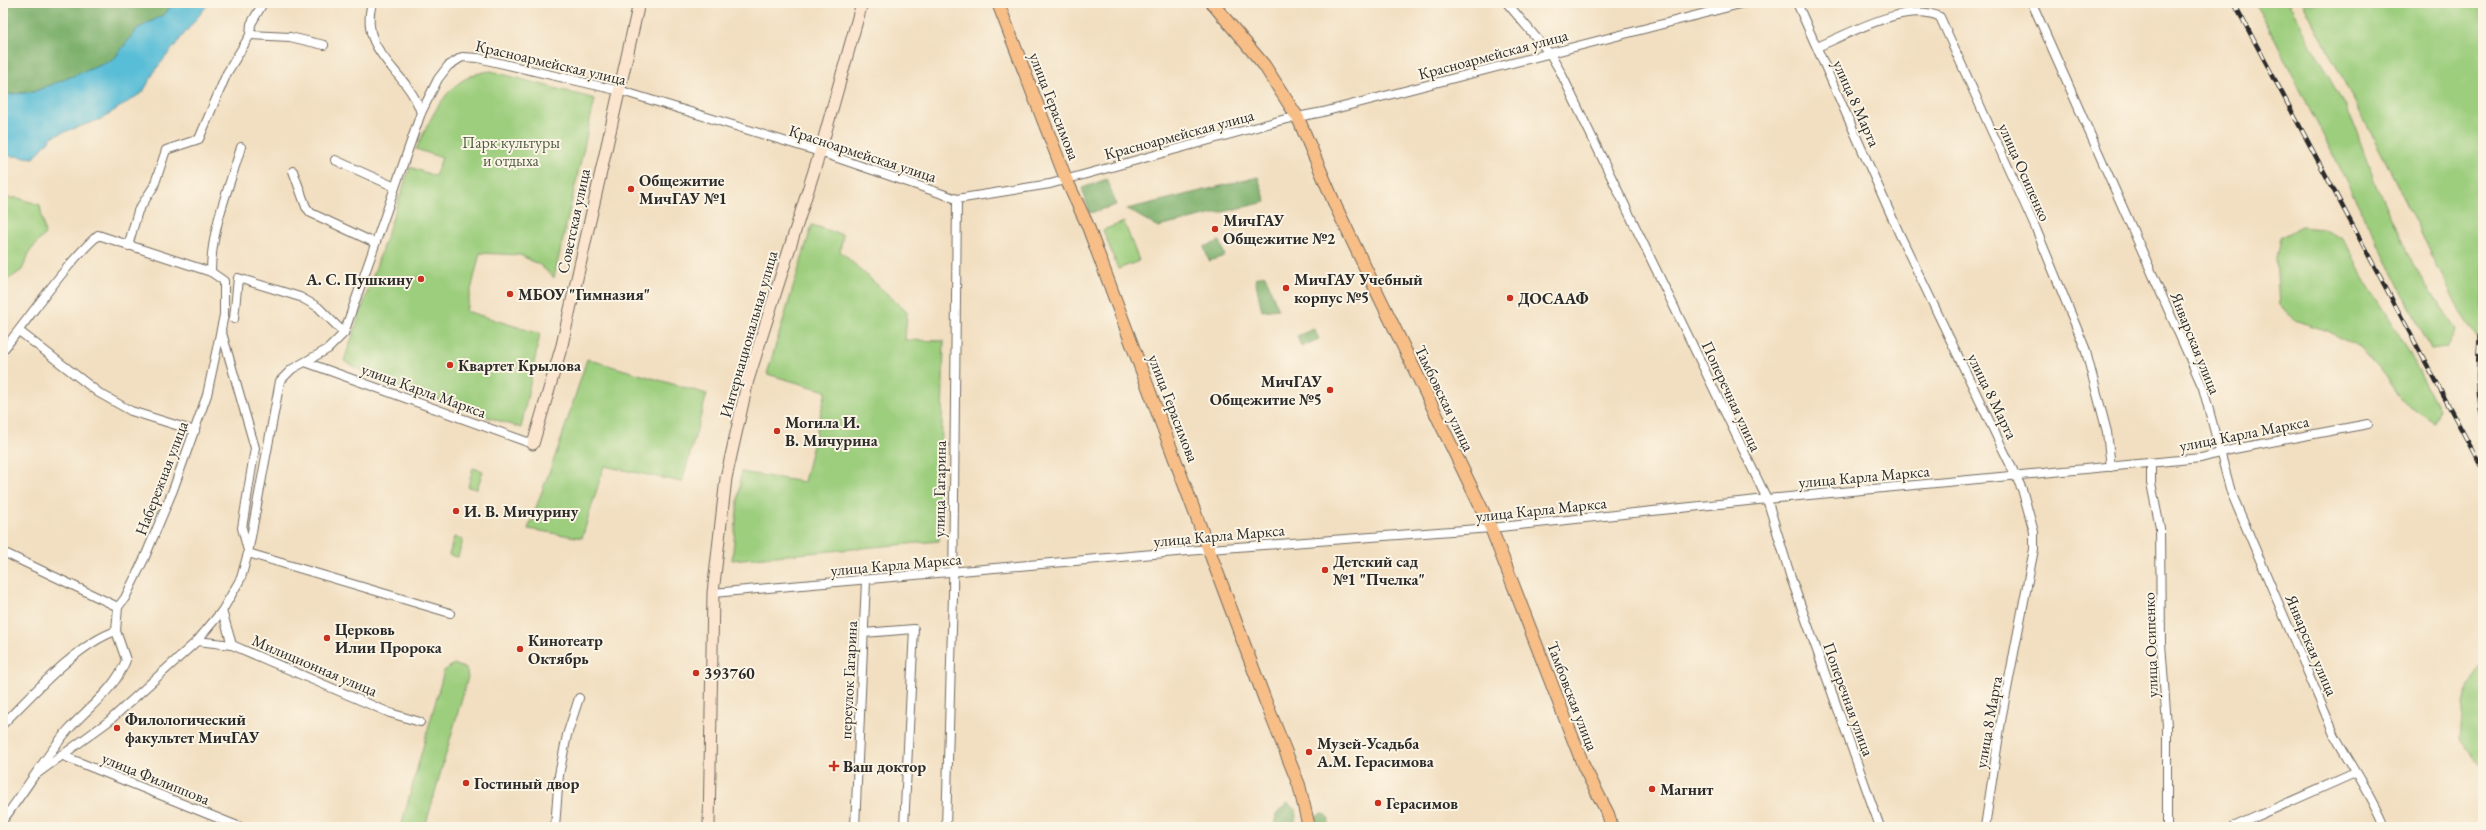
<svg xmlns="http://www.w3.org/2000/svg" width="2486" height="830" font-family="'EB Garamond',serif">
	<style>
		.green { fill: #9dce7e; stroke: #647c54 }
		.forest { fill: #7eb16d; stroke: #546e4c }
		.water { fill: #59bdd7; stroke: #427481 }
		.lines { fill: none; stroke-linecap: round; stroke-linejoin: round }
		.minor-casing { stroke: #716a60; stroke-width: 10 }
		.secondary-casing { stroke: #716a60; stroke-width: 13 }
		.primary-casing { stroke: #716a60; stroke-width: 14 }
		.minor { stroke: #fff; stroke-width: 8 }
		.secondary { stroke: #fce5cf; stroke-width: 11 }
		.primary { stroke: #f7be87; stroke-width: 12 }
		.rail-casing { stroke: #2b2b2b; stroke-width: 4.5 }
		.rail { stroke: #fcf5e5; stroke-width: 3; stroke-dasharray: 9; stroke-linecap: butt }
		.poi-dot { fill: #c8321e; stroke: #fcf5e5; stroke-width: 1.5 }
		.labels { text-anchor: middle; stroke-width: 4; stroke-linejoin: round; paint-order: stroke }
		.street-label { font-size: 16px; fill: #2b2b2b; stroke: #fcf5e5 }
		.park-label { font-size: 16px; fill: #4d5c44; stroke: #fcf5e5 }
		.poi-label { font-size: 16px; font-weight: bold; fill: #2b2b2b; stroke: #fcf5e5; text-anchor: start }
	</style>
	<rect width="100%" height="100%" fill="#fcf5e5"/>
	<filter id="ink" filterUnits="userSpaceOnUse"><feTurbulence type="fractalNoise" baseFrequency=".025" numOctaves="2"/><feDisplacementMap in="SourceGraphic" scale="8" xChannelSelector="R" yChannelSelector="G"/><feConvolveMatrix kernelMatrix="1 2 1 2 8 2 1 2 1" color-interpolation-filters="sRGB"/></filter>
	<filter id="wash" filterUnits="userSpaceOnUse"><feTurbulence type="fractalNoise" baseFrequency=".012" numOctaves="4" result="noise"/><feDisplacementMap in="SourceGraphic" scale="16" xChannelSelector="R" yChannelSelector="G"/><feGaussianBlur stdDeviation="0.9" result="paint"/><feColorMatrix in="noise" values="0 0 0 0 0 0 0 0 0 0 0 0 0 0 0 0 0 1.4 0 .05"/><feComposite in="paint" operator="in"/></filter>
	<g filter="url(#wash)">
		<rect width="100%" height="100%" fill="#f2dfc1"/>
		<g class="green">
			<polygon points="2254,3 2289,3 2353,122 2378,191 2413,264 2456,329 2447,347 2431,349 2267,24"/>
			<polygon points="2303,3 2483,3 2483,347 2460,312 2385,160"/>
			<path d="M491 71 595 99 554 278 540 265 520 255 480 253 466 311 540 334 521 428 379 381 344 361 410 167 435 176 442 158 416 149C433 115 447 75 491 71Z"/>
			<polygon points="18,198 40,205 45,234 30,251 22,270 3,283 3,198"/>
			<polygon points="1124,222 1139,261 1118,269 1103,230"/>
			<polygon points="812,225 843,235 840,251 907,312 905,340 944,341 939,541 732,560 741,472 804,482 826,391 767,374"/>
			<polygon points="2301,227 2323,229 2341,238 2352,253 2362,276 2404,343 2439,409 2435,422 2401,400 2384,375 2359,348 2328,331 2294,320 2279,304 2276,259 2280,238"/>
			<polygon points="587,359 707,394 682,482 604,466 582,538 528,529 560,443"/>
			<polygon points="473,468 483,471 477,489 468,487"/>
			<polygon points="454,537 463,540 458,557 449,555"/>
			<path d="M2483 663V768L2460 740C2462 713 2464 682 2483 663Z"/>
			<polygon points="454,664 466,669 468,677 425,827 401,827 444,671"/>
		</g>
		<g class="forest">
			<polygon points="3,3 173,3 165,14 137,29 113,60 33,92 3,95"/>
			<polygon points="1258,177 1266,202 1158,227 1127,209"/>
			<polygon points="1107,179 1116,205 1090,213 1082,188"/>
			<polygon points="1220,241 1225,256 1209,261 1204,247"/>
			<polygon points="1265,275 1278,309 1262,311 1255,278"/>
			<polygon points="1314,329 1319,339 1301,347 1297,336"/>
			<polygon points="1287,803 1296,810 1297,817 1294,823 1287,825 1287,827 1275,827 1276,815"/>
			<circle cx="1322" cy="821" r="7"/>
		</g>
		<polygon class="water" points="173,3 209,3 156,69 143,92 101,119 53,136 34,158 3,155 3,95 33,92 113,60 137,29 165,14"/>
	</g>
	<g filter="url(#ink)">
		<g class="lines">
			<defs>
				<g id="minor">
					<path d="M372 3C358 54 408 70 421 113"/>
					<polyline points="1507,3 1550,54 1560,71 1767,499 1791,578 1880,827"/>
					<polyline points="1797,3 1899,233 2022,489 2034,532 2034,549 2002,715 1985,827"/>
					<path d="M2032 3 2203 388 2231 492 2335 736C2352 767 2372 794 2385 827"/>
					<polyline points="250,35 290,37 324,45"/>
					<path d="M1817 47C1849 34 1907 0 1940 17L2036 229 2085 348 2107 432 2111 467"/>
					<polyline points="335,160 395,187"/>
					<polyline points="293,171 306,207 311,213 375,243"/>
					<polyline points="128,246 138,211 154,186 166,150 199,139 227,73 250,35 251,24 263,3"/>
					<path d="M211 272C211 228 229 189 241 147"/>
					<polyline points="234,319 238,278 300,297 318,307 344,333"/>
					<polyline points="19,331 99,393 131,411 195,431"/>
					<polyline points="222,333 255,448 242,528 248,551"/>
					<path d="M3 350C35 311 61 269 98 235L211 272 224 281V315L207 395 173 490 145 557 125 598 118 607 116 631 126 660C115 690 89 706 68 730 45 757 25 791 3 820"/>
					<polyline points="305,362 533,444"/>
					<polyline points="2151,463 2151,483 2160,528 2161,643 2167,726 2167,827"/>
					<polyline points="3,552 118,607"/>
					<polyline points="248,553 450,613"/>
					<polyline points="713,593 1210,549 1491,528 1767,499 2201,458 2234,449 2368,424"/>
					<polyline points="222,611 232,645"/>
					<polyline points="864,633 914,629 904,827"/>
					<polyline points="197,641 232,645 390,713 420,722"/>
					<path d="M3 724C32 695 77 644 116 631"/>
					<polyline points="61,755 240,827"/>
					<polyline points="38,773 109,721 197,641 222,611 241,578 248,553 280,381 292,369 328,349 344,333 421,113 438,79 448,66 462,57 478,58 625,92 820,152 957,199 1050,184 1282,120 1323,112 1744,3"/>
					<polyline points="555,827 559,775 567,735 579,698"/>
					<polyline points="855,827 866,581"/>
					<polyline points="946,827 953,596 957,199"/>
					<polyline points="2233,827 2355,773"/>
				</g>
				<g id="secondary">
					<polyline points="533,444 562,345 639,3"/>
					<polyline points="709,827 713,593 726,478 748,380 820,152 862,3"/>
				</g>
				<g id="primary">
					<polyline points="998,3 1066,179 1087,224 1265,700 1299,785 1309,827"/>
					<polyline points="1212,3 1264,65 1298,118 1336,207 1491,528 1584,767 1608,814 1612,827"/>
				</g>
			</defs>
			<use href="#minor" class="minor-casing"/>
			<use href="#secondary" class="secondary-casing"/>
			<use href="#primary" class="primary-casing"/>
			<use href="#minor" class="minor"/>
			<use href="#secondary" class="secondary"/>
			<use href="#primary" class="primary"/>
			<defs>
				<g id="rail">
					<polyline points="2234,3 2483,470"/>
					<path d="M2483 308C2478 345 2475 384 2483 421"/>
				</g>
			</defs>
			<use href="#rail" class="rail-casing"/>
			<use href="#rail" class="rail"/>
		</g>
	</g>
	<g class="poi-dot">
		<circle cx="631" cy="189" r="4"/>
		<circle cx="1215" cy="229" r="4"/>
		<circle cx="421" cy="279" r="4"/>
		<circle cx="1286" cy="288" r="4"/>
		<circle cx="510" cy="294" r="4"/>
		<circle cx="1510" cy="298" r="4"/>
		<circle cx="450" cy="365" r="4"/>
		<circle cx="1330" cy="390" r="4"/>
		<circle cx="777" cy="431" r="4"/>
		<circle cx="456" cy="511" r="4"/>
		<circle cx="1325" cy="570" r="4"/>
		<circle cx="327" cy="638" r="4"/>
		<circle cx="520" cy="649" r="4"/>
		<circle cx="696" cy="673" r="4"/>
		<circle cx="117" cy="728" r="4"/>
		<circle cx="1309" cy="752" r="4"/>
		<path d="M832 760h4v4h4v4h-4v4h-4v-4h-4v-4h4z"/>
		<circle cx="466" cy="783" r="4"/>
		<circle cx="1652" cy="789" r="4"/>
		<circle cx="1378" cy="803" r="4"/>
	</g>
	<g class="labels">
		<g class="street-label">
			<text transform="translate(1493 54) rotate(-15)" y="6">Красноармейская улица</text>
			<text transform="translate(551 62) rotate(13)" y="6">Красноармейская улица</text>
			<text transform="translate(1857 103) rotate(66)" y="6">улица 8 Марта</text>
			<text transform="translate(1055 106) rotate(69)" y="6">улица Герасимова</text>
			<text transform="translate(1179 134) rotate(-15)" y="6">Красноармейская улица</text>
			<text transform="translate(863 153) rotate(18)" y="6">Красноармейская улица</text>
			<text transform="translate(2025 172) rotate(66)" y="6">улица Осипенко</text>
			<text transform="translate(573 221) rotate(-78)" y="6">Советская улица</text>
			<text transform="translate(748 334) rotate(-74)" y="6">Интернациональная улица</text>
			<text transform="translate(2196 343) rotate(68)" y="6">Январская улица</text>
			<text transform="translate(424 390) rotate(20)" y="6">улица Карла Маркса</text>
			<text transform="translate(1732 396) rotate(65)" y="6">Поперечная улица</text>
			<text transform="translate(1993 396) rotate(64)" y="6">улица 8 Марта</text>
			<text transform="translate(1445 398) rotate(64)" y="6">Тамбовская улица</text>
			<text transform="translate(1174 408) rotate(69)" y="6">улица Герасимова</text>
			<text transform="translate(2244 433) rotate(-11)" y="6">улица Карла Маркса</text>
			<text transform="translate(1864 476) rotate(-5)" y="6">улица Карла Маркса</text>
			<text transform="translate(161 478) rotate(-69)" y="6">Набережная улица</text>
			<text transform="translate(939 489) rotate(-89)" y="6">улица Гагарина</text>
			<text transform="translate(1541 509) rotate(-6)" y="6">улица Карла Маркса</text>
			<text transform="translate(1219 535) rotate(-5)" y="6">улица Карла Маркса</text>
			<text transform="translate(896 564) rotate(-5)" y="6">улица Карла Маркса</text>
			<text transform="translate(2150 645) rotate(-92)" y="6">улица Осипенко</text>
			<text transform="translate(2312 645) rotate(67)" y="6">Январская улица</text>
			<text transform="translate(315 665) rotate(23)" y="6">Милиционная улица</text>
			<text transform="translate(848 680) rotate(-87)" y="6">переулок Гагарина</text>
			<text transform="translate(1573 696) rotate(69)" y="6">Тамбовская улица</text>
			<text transform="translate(1849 699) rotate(70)" y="6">Поперечная улица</text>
			<text transform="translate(1988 722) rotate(-80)" y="6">улица 8 Марта</text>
			<text transform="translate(156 778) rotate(22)" y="6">улица Филиппова</text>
		</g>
		<g class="park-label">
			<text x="511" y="148">Парк культуры<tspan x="511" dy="18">и отдыха</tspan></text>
		</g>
		<g class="poi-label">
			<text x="639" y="186">Общежитие<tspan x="639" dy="18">МичГАУ №1</tspan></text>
			<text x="1223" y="226">МичГАУ<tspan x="1223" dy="18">Общежитие №2</tspan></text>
			<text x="413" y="285" text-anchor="end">А. С. Пушкину</text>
			<text x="1294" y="285">МичГАУ Учебный<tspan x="1294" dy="18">корпус №5</tspan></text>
			<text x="518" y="300">МБОУ "Гимназия"</text>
			<text x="1518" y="304">ДОСААФ</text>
			<text x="458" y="371">Квартет Крылова</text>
			<text x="1322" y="387" text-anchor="end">МичГАУ<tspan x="1322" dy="18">Общежитие №5</tspan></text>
			<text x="785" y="428">Могила И.<tspan x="785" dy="18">В. Мичурина</tspan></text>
			<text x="464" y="517">И. В. Мичурину</text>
			<text x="1333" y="567">Детский сад<tspan x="1333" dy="18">№1 "Пчелка"</tspan></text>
			<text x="335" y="635">Церковь<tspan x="335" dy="18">Илии Пророка</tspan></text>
			<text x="528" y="646">Кинотеатр<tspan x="528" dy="18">Октябрь</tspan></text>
			<text x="704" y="679">393760</text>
			<text x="125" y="725">Филологический<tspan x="125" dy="18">факультет МичГАУ</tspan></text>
			<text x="1317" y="749">Музей-Усадьба<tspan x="1317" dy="18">А.М. Герасимова</tspan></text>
			<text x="843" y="772">Ваш доктор</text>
			<text x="474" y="789">Гостиный двор</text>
			<text x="1660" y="795">Магнит</text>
			<text x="1386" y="809">Герасимов</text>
		</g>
	</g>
	<rect width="2486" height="830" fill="none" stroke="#fcf5e5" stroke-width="16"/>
</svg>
